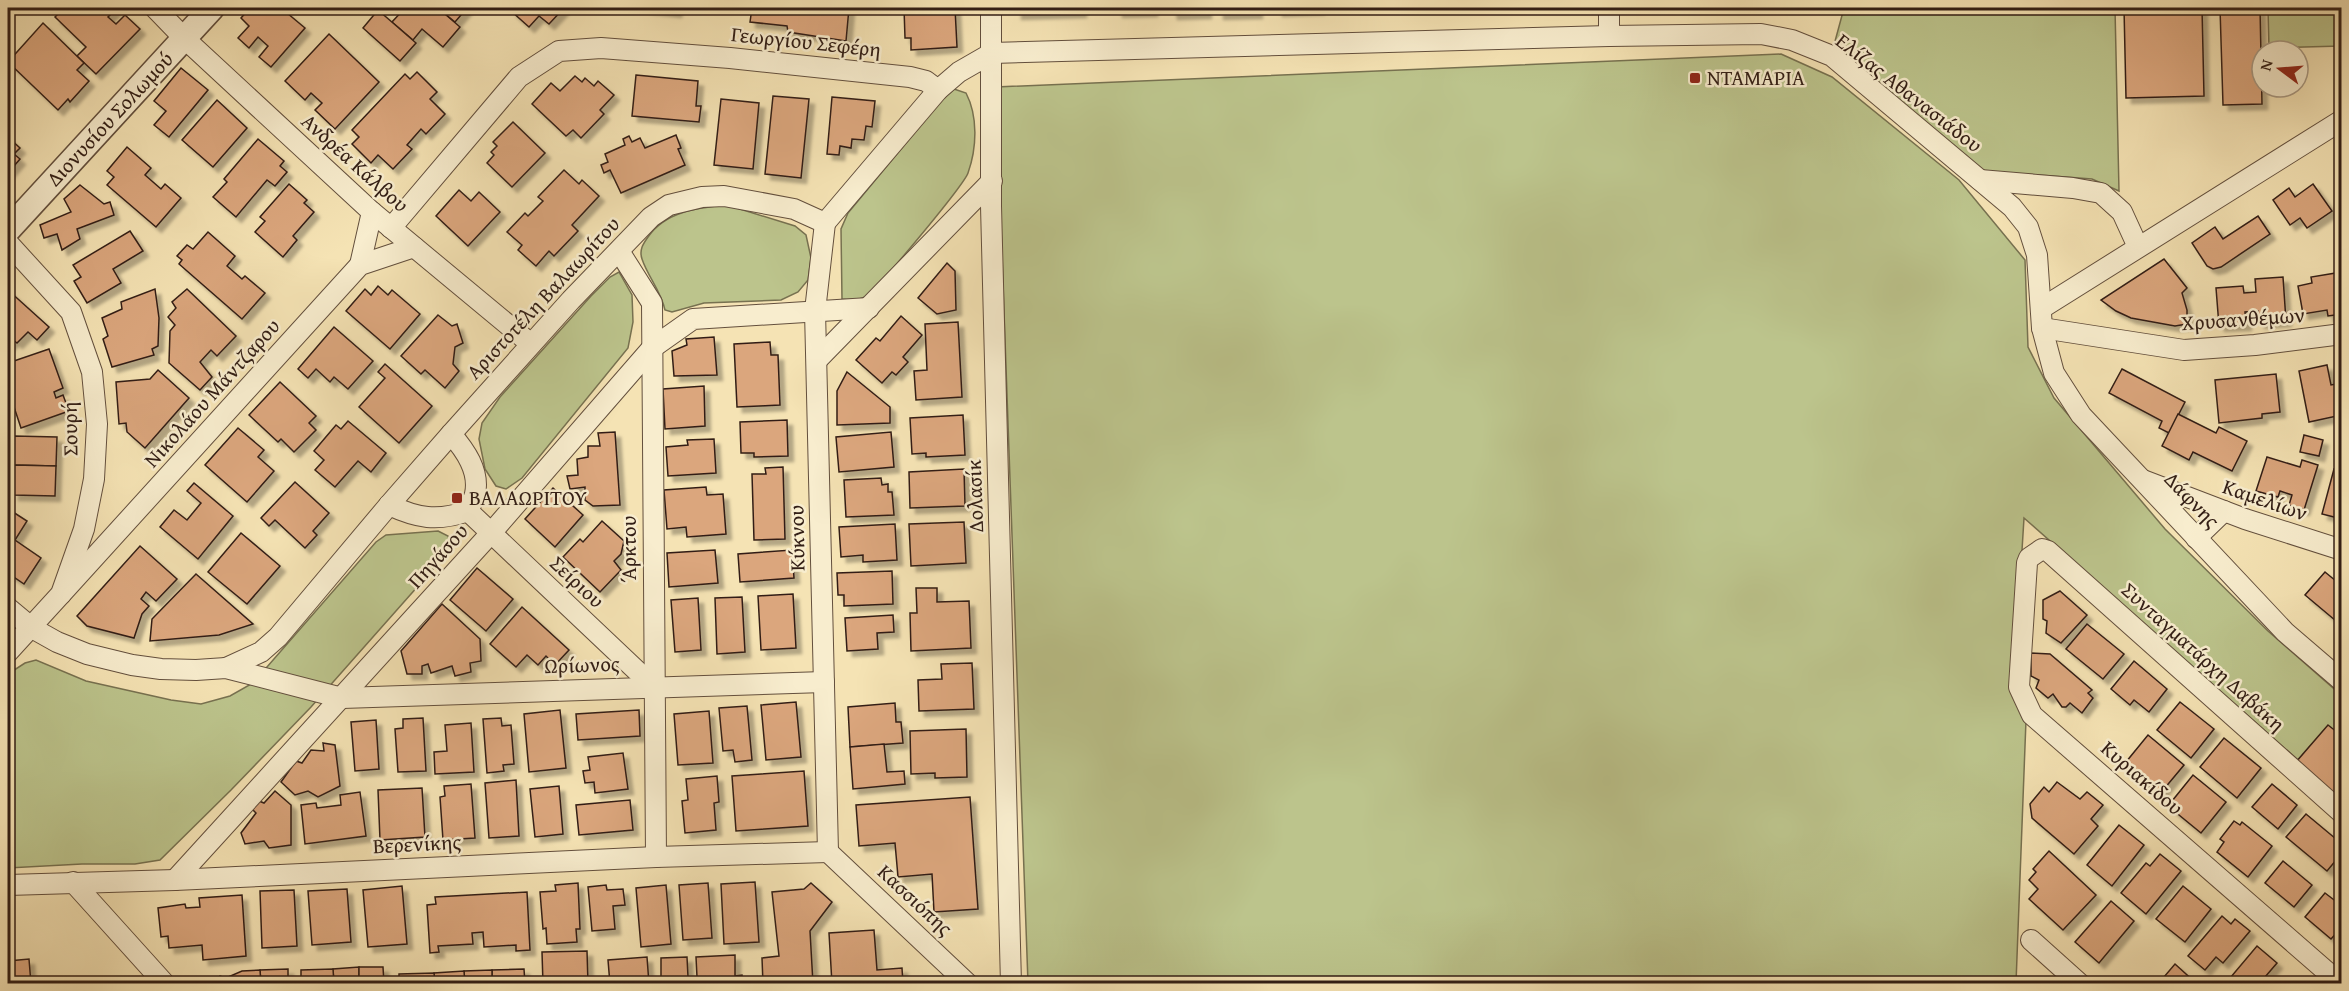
<svg xmlns="http://www.w3.org/2000/svg" width="2349" height="991" font-family="'Gentium Book Plus',serif">
	<style>
		.green { fill: #bcc48c; stroke: #777150; stroke-width: 1.5 }
		.building { fill: #dba67d; stroke: #321e15; stroke-width: 1.5; filter: url(#shadow) }
		.lines { fill: none; stroke-linecap: round; stroke-linejoin: round }
		.minor-casing { stroke: #634f3d; stroke-width: 22 }
		.tertiary-casing { stroke: #634f3d; stroke-width: 27 }
		.minor { stroke: #f8edce; stroke-width: 20 }
		.tertiary { stroke: #f8edce; stroke-width: 24 }
		.poi-dot { fill: #8f2418; stroke: #f8edce; stroke-width: 2 }
		.labels { text-anchor: middle; stroke-width: 5; stroke-linejoin: round; paint-order: stroke }
		.street-label { font-size: 21px; fill: #321e15; stroke: #f8edce }
		.poi-label { font-size: 21px; fill: #321e15; stroke: #f8edce; text-anchor: start }
	</style>
	<defs>
		<filter id="shadow"><feDropShadow dx="5.5" dy="5.5" stdDeviation="1.5" flood-color="#0004"/></filter>
	</defs>
	<rect width="100%" height="100%" fill="#f5e3b4"/>
	<filter id="stains"><feTurbulence type="fractalNoise" baseFrequency=".00333" numOctaves="4"/><feColorMatrix values="0 0 0 0 .2 0 0 0 0 .09 0 0 0 0 .02 0 0 0 .5 -.17"/></filter>
	<radialGradient id="worn" r=".72"><stop offset=".6" stop-color="#630" stop-opacity="0"/><stop offset="1" stop-color="#630" stop-opacity=".3"/></radialGradient>
	<g class="green">
		<polygon points="1844,8 2115,8 2119,191 2092,179 2024,174 1988,177 1834,45"/>
		<polygon points="2268,8 2341,8 2341,46 2269,48"/>
		<polygon points="1781,54 1832,77 1959,180 2025,260 2028,347 2054,398 2165,529 2268,631 2341,695 2341,798 2024,518 2014,679 2026,720 2016,983 1028,983 996,87"/>
		<path d="M954 89 966 93C978 116 977 148 968 173 963 186 877 290 865 297 859 300 850 300 842 299L841 229 848 213 940 102Z"/>
		<path d="M727 205 795 226 806 235 811 258 808 280 798 292 781 300 704 303 672 312 665 310C661 291 648 277 642 259 639 250 643 244 648 237 666 211 698 208 727 205Z"/>
		<polygon points="619,272 632,295 633,322 628,348 522,478 506,489 496,486 485,469 479,439 482,423 500,397 591,296 610,277"/>
		<polygon points="438,531 448,536 451,544 434,568 311,707 231,790 160,860 135,864 82,864 8,868 8,674 25,663 36,660 86,681 171,700 201,704 230,696 253,683 376,542 386,535"/>
	</g>
	<g class="building">
		<polygon points="64,8 117,8 108,17 116,24 125,15 140,29 96,74 77,56 86,47 55,17"/>
		<polygon points="250,8 281,8 305,28 271,67 259,57 268,46 258,37 249,48 238,38 249,26 241,18"/>
		<polygon points="405,8 438,8 460,27 443,47 422,29 413,40 392,22"/>
		<polygon points="438,8 467,8 455,22"/>
		<polygon points="514,8 564,8 549,24 539,16 529,27 511,11"/>
		<polygon points="645,8 677,8 676,12"/>
		<polygon points="752,8 849,8 846,41 788,32 787,26 750,22"/>
		<polygon points="904,8 955,8 957,47 911,50 911,38 905,38"/>
		<polygon points="1016,8 1081,8 1081,12 1016,14"/>
		<polygon points="1117,8 1152,8 1152,11 1117,12"/>
		<polygon points="1171,8 1206,8 1206,13 1172,14"/>
		<polygon points="1218,8 1257,8 1257,13 1218,14"/>
		<polygon points="1277,8 1319,8 1319,9 1277,11"/>
		<polygon points="2124,8 2202,8 2204,96 2126,98"/>
		<polygon points="2220,8 2260,8 2262,104 2223,105"/>
		<polygon points="378,10 416,43 400,61 363,28"/>
		<polygon points="43,23 84,63 77,70 89,81 70,102 68,99 58,110 8,62"/>
		<polygon points="329,34 379,82 335,129 315,110 322,103 311,93 305,100 285,81"/>
		<polygon points="181,68 208,90 169,137 154,125 166,111 154,101"/>
		<polygon points="417,72 437,92 430,99 445,114 426,134 421,129 407,145 412,149 393,169 378,155 371,163 352,144 359,137 352,130 405,74 410,79"/>
		<polygon points="636,75 698,81 696,106 701,106 699,122 632,116"/>
		<polygon points="575,76 582,82 585,78 594,86 598,81 614,95 600,110 604,114 581,138 573,130 566,136 532,104 551,83 560,91"/>
		<polygon points="773,96 809,99 801,178 765,174"/>
		<polygon points="832,97 875,101 872,127 866,126 864,140 852,139 851,148 840,146 839,155 827,154"/>
		<polygon points="721,99 759,103 753,169 714,165"/>
		<polygon points="217,100 247,128 213,167 182,140"/>
		<polygon points="513,122 545,153 512,187 487,163 494,155 491,152 497,146 493,142"/>
		<polygon points="676,135 681,148 678,149 685,165 621,193 610,170 604,173 601,165 608,162 605,154 625,145 623,139 629,136 632,142 640,138 645,148"/>
		<polygon points="8,137 20,148 14,154 20,159 8,173"/>
		<polygon points="258,139 284,161 280,166 287,172 275,186 267,180 236,217 213,197 227,182 224,179"/>
		<polygon points="127,147 151,168 145,175 161,189 165,184 181,198 156,227 107,185 114,177 107,171"/>
		<polygon points="564,170 579,184 582,180 599,196 572,225 578,231 554,256 549,251 536,266 518,250 522,245 507,232 525,213 528,216 543,201 538,197"/>
		<polygon points="289,184 307,200 304,203 314,212 293,236 297,240 283,257 255,232 265,221 260,217"/>
		<polygon points="2313,184 2332,211 2307,228 2300,218 2290,225 2273,200 2289,188 2295,197"/>
		<polygon points="80,185 104,204 110,202 114,215 77,229 80,239 62,250 57,234 44,238 40,225 71,212 64,199"/>
		<polygon points="459,190 471,201 479,192 500,212 468,246 436,216"/>
		<polygon points="2258,216 2270,234 2221,267 2213,269 2207,266 2192,243 2215,227 2223,239"/>
		<polygon points="130,231 143,251 113,269 121,283 87,303 74,281 81,277 73,265"/>
		<polygon points="208,232 235,256 227,266 242,279 245,276 265,293 242,319 179,264 182,260 177,256 187,245 193,249"/>
		<polygon points="2164,259 2187,288 2182,293 2187,310 2187,324 2175,326 2131,318 2116,311 2101,300"/>
		<polygon points="947,263 955,271 956,310 937,314 918,298"/>
		<polygon points="2342,272 2342,314 2328,316 2327,310 2303,314 2298,286 2312,283 2311,277"/>
		<polygon points="2283,277 2286,321 2259,323 2258,311 2245,312 2246,325 2219,326 2216,288 2243,286 2244,293 2256,292 2255,279"/>
		<polygon points="378,286 388,295 392,290 420,314 390,349 346,311 365,289 371,295"/>
		<polygon points="155,289 159,318 158,346 152,349 154,355 112,367 103,339 108,336 102,318 122,309 121,302"/>
		<polygon points="187,289 236,336 217,356 211,350 200,362 212,377 200,390 169,363 170,331 175,325 168,317 176,308 172,302"/>
		<polygon points="8,290 49,327 37,340 28,332 17,343 13,340 8,346"/>
		<polygon points="438,315 452,326 457,324 463,343 455,347 453,364 459,371 445,388 425,370 421,374 401,356"/>
		<polygon points="901,316 922,335 903,357 908,362 896,375 892,372 882,383 856,360 876,338 880,341"/>
		<polygon points="958,322 962,397 916,400 914,371 927,370 925,324"/>
		<polygon points="334,327 373,361 348,389 334,377 330,382 316,369 308,378 298,369"/>
		<polygon points="714,337 717,375 674,376 672,351 687,345 686,339"/>
		<polygon points="770,342 771,355 778,355 780,405 737,407 734,344"/>
		<polygon points="49,349 63,388 54,392 56,398 63,395 69,411 21,428 8,389 8,377 10,376 8,363"/>
		<polygon points="385,364 432,406 399,443 359,407 385,378 378,372"/>
		<polygon points="2327,365 2331,385 2342,383 2342,406 2336,407 2337,416 2309,422 2299,371"/>
		<polygon points="2122,369 2185,402 2169,433 2159,428 2162,421 2109,393"/>
		<polygon points="158,370 189,398 145,448 127,432 126,423 119,424 116,382 150,379"/>
		<polygon points="847,372 890,407 890,423 837,425 837,391"/>
		<polygon points="2276,374 2280,412 2262,414 2262,418 2219,423 2215,380"/>
		<polygon points="280,382 316,416 309,423 316,430 294,452 281,439 278,442 249,415"/>
		<polygon points="704,386 705,426 665,429 663,389"/>
		<polygon points="2178,414 2216,433 2219,427 2247,441 2232,471 2193,452 2189,460 2162,446"/>
		<polygon points="963,415 965,455 926,457 926,453 912,454 910,418"/>
		<polygon points="787,420 788,456 754,457 754,453 741,453 740,422"/>
		<polygon points="348,421 386,453 371,472 358,461 335,487 315,470 324,460 314,451 336,425 341,429"/>
		<polygon points="238,428 264,450 258,457 274,471 247,502 205,465"/>
		<polygon points="615,432 620,505 593,506 585,500 585,487 570,489 567,476 578,475 577,459 588,457 588,446 600,446 598,433"/>
		<polygon points="891,432 894,467 839,472 836,437"/>
		<polygon points="2304,435 2323,440 2319,456 2300,452"/>
		<polygon points="14,436 57,437 56,466 14,465"/>
		<polygon points="714,439 716,473 668,476 666,447 688,445 687,440"/>
		<polygon points="2267,457 2300,467 2302,460 2318,465 2304,510 2289,505 2292,495 2280,491 2278,497 2256,491"/>
		<polygon points="14,465 56,466 55,496 13,495"/>
		<polygon points="783,467 785,539 754,540 752,474 766,474 765,468"/>
		<polygon points="964,469 965,506 910,508 909,472"/>
		<polygon points="2334,469 2342,471 2342,519 2322,514"/>
		<polygon points="881,478 882,485 888,484 888,492 892,492 894,515 846,517 844,480"/>
		<polygon points="295,482 329,513 313,531 317,535 305,548 275,520 269,526 261,518"/>
		<polygon points="194,483 233,516 198,559 160,527 174,510 187,520 201,503 187,491"/>
		<polygon points="706,487 707,495 723,494 726,534 687,537 686,527 667,529 664,490"/>
		<polygon points="553,488 583,515 555,547 525,519"/>
		<polygon points="13,512 27,521 15,540 41,558 24,584 8,573 8,520"/>
		<polygon points="602,521 624,541 621,554 614,561 621,570 600,592 563,557 580,539 583,542"/>
		<polygon points="964,522 966,563 911,566 909,524"/>
		<polygon points="895,524 897,560 863,562 863,555 841,557 839,527"/>
		<polygon points="241,533 280,566 247,604 208,572"/>
		<polygon points="140,546 177,579 156,601 146,592 141,599 149,606 142,614 134,638 87,626 77,616"/>
		<polygon points="715,550 718,583 669,587 667,553"/>
		<polygon points="792,550 794,578 740,582 738,554"/>
		<polygon points="477,568 513,599 486,631 450,600"/>
		<polygon points="892,571 893,604 844,606 844,595 838,595 837,573"/>
		<polygon points="2325,572 2342,586 2342,626 2305,595"/>
		<polygon points="196,574 253,624 219,635 150,641 152,619"/>
		<polygon points="916,588 937,588 937,602 969,601 971,648 911,651 910,613 917,613"/>
		<polygon points="2060,591 2087,615 2061,643 2046,633 2047,621 2043,619 2043,600"/>
		<polygon points="793,594 796,648 761,650 758,596"/>
		<polygon points="742,597 745,652 717,654 715,598"/>
		<polygon points="698,598 701,650 675,652 671,600"/>
		<polygon points="442,604 480,639 481,661 470,663 471,672 455,676 452,666 431,673 428,664 422,666 422,674 407,674 401,651"/>
		<polygon points="522,607 569,650 555,665 546,656 538,665 527,655 516,667 490,644"/>
		<polygon points="893,615 894,632 877,633 878,649 847,651 845,618"/>
		<polygon points="2087,624 2124,654 2103,679 2066,649"/>
		<polygon points="2031,653 2050,654 2092,690 2088,693 2093,698 2082,713 2070,703 2066,707 2062,707 2053,694 2048,698 2036,688 2039,680 2031,676"/>
		<polygon points="2134,661 2167,689 2149,712 2134,700 2130,705 2111,689"/>
		<polygon points="972,663 974,709 919,711 918,680 942,679 941,664"/>
		<polygon points="796,702 801,757 766,760 761,705"/>
		<polygon points="2180,702 2214,729 2191,758 2157,730"/>
		<polygon points="895,703 896,722 901,722 903,743 850,747 848,707"/>
		<polygon points="747,706 752,760 735,762 733,750 723,751 719,708"/>
		<polygon points="560,710 566,768 529,772 524,714"/>
		<polygon points="639,710 640,736 578,740 576,714"/>
		<polygon points="709,711 713,763 678,765 674,714"/>
		<polygon points="423,718 426,771 398,772 395,729 403,728 403,719"/>
		<polygon points="501,718 502,726 511,725 514,764 503,765 504,771 487,773 483,719"/>
		<polygon points="376,720 379,769 355,771 351,722"/>
		<polygon points="471,723 474,772 435,774 434,752 447,751 445,725"/>
		<polygon points="2328,725 2342,736 2342,800 2296,762"/>
		<polygon points="966,729 967,777 935,778 935,773 911,774 910,731"/>
		<polygon points="2148,735 2184,765 2159,795 2143,782 2146,779 2126,762"/>
		<polygon points="2224,738 2261,768 2237,798 2200,767"/>
		<polygon points="323,743 335,745 340,786 318,797 308,791 295,795 281,782 296,761 302,763 311,750 324,751"/>
		<polygon points="884,744 887,772 904,771 905,784 853,789 850,747"/>
		<polygon points="623,753 628,789 595,793 594,782 585,783 583,771 590,770 588,757"/>
		<polygon points="804,771 808,826 736,831 732,776"/>
		<polygon points="2193,775 2226,802 2201,833 2168,806"/>
		<polygon points="717,776 719,802 714,803 716,830 685,833 682,801 688,800 686,779"/>
		<polygon points="516,780 519,836 489,838 485,783"/>
		<polygon points="2057,782 2080,799 2087,792 2103,805 2091,819 2098,826 2074,854 2032,818 2030,804 2044,787 2049,792"/>
		<polygon points="471,784 475,838 443,840 440,797 445,796 444,786"/>
		<polygon points="2272,784 2297,805 2278,829 2252,807"/>
		<polygon points="559,786 563,834 535,837 530,789"/>
		<polygon points="422,788 425,837 380,840 378,790"/>
		<polygon points="275,791 291,805 291,845 269,848 264,841 245,844 241,833 256,813 252,809 259,801 264,803"/>
		<polygon points="360,792 366,836 305,844 301,805 316,803 317,808 341,805 340,795"/>
		<polygon points="970,797 978,909 934,912 932,874 898,877 895,843 859,846 856,805"/>
		<polygon points="630,800 633,830 579,835 576,805"/>
		<polygon points="2306,814 2342,844 2342,853 2327,871 2286,837"/>
		<polygon points="2234,821 2240,825 2242,822 2272,846 2248,877 2217,852 2224,842 2220,839"/>
		<polygon points="2119,825 2144,845 2112,886 2087,865"/>
		<polygon points="2049,851 2096,895 2063,930 2029,899 2038,889 2029,880 2036,872 2033,869"/>
		<polygon points="2160,854 2181,871 2146,914 2121,893 2146,863 2150,866"/>
		<polygon points="2283,861 2312,885 2294,907 2265,883"/>
		<polygon points="755,882 759,942 724,944 721,884"/>
		<polygon points="578,883 580,929 576,929 577,942 547,944 546,928 543,929 540,892 556,891 555,885"/>
		<polygon points="708,883 712,938 683,940 679,885"/>
		<polygon points="811,883 832,902 810,931 813,984 763,984 762,958 779,956 772,892 804,889"/>
		<polygon points="606,885 607,890 623,889 625,905 613,906 615,929 592,931 588,887"/>
		<polygon points="666,885 671,944 641,947 636,888"/>
		<polygon points="402,886 407,944 368,947 363,890"/>
		<polygon points="2183,886 2211,909 2185,942 2156,919"/>
		<polygon points="347,889 351,942 312,945 308,891"/>
		<polygon points="294,890 297,946 262,948 260,891"/>
		<polygon points="527,892 530,950 516,951 516,945 484,947 483,932 472,933 473,944 438,946 439,952 430,953 427,905 436,904 435,897"/>
		<polygon points="2325,893 2342,906 2342,927 2331,939 2305,917"/>
		<polygon points="242,895 246,956 203,960 202,945 169,948 168,936 161,937 158,908 185,904 186,908 200,907 199,898"/>
		<polygon points="2111,901 2134,921 2099,963 2075,942"/>
		<polygon points="2222,916 2231,924 2235,919 2250,931 2223,963 2216,957 2205,970 2188,956"/>
		<polygon points="874,930 877,970 902,968 903,984 832,984 829,933"/>
		<polygon points="2257,946 2277,963 2259,984 2225,984"/>
		<polygon points="587,951 588,984 543,984 542,952"/>
		<polygon points="735,955 735,976 742,975 743,984 661,984 661,958 687,957 688,977 697,977 696,957"/>
		<polygon points="647,957 649,984 610,984 608,960"/>
		<polygon points="29,959 31,984 8,984 8,961"/>
		<polygon points="2175,964 2197,984 2158,984"/>
		<polygon points="359,967 359,984 334,984 333,969"/>
		<polygon points="359,967 383,967 384,984 359,984"/>
		<polygon points="288,969 288,984 261,984 260,970"/>
		<polygon points="333,969 334,984 301,984 301,970"/>
		<polygon points="524,969 525,984 492,984 492,970"/>
		<polygon points="260,970 261,984 213,984 220,976 226,978 242,971"/>
		<polygon points="492,970 492,984 465,984 464,971"/>
		<polygon points="464,971 465,984 435,984 434,973"/>
		<polygon points="434,973 435,984 399,984 399,974"/>
		<rect x="288" y="977" width="13" height="7"/>
		<polygon points="399,978 399,984 384,984 384,979"/>
		<polygon points="2290,978 2297,984 2285,984"/>
	</g>
	<g class="lines">
		<defs>
			<g id="minor">
				<polyline points="155,8 184,38 372,212 531,344"/>
				<polyline points="991,8 991,206 1011,984"/>
				<polyline points="1609,8 1609,36"/>
				<polyline points="1980,180 2073,188 2101,193 2122,212 2138,247"/>
				<polyline points="825,223 938,90 959,72 992,53 1609,36 1761,34 1792,40 1832,56 2012,207 2028,227 2037,255 2042,328 2054,373 2081,415 2285,632 2342,681"/>
				<polyline points="825,223 815,311 828,852"/>
				<polyline points="391,228 519,77 559,51 601,48 730,58 910,77 926,81 938,90"/>
				<polyline points="8,243 71,312 92,372 97,424 94,479 84,529 61,594 8,652"/>
				<polyline points="619,251 652,303 656,857"/>
				<polyline points="360,265 372,212"/>
				<polyline points="2042,308 2342,120"/>
				<polyline points="2042,328 2184,350 2255,345 2342,334"/>
				<polyline points="818,359 992,181"/>
				<polyline points="2143,480 2245,519 2342,550"/>
				<path d="M389 505C417 518 437 522 468 511 470 506 474 499 475 494 480 471 465 450 451 434"/>
				<polyline points="468,511 654,687"/>
				<polyline points="2196,538 2224,511"/>
				<polyline points="61,594 360,265 414,247"/>
				<polyline points="8,608 32,628 57,642 87,654 132,665 161,669 196,670 226,668 342,698 824,682"/>
				<polyline points="226,668 261,652 278,637 389,505 451,434 571,300 651,217 669,205 702,197 724,196 794,209 825,223"/>
				<polyline points="828,852 968,984"/>
				<polyline points="175,880 491,533 652,348 693,319 869,308"/>
				<polyline points="73,882 165,984"/>
				<polyline points="8,885 175,880 656,857 828,852"/>
				<polyline points="2031,940 2080,984"/>
				<polyline points="2341,984 2032,715 2019,687 2027,563 2029,558 2042,549 2048,551 2342,813"/>
			</g>
			<polyline id="tertiary" points="8,230 212,8"/>
		</defs>
		<use href="#minor" class="minor-casing"/>
		<use href="#tertiary" class="tertiary-casing"/>
		<use href="#minor" class="minor"/>
		<use href="#tertiary" class="tertiary"/>
	</g>
	<g class="poi-dot">
		<rect x="1689" y="72" width="12" height="12" rx="3"/>
		<rect x="451" y="492" width="12" height="12" rx="3"/>
	</g>
	<g class="labels">
		<g class="street-label">
			<text transform="translate(806 42) rotate(6)" y="7">Γεωργίου Σεφέρη</text>
			<text transform="translate(1909 93) rotate(38)" y="7">Ελίζας Αθανασιάδου</text>
			<text transform="translate(110 119) rotate(-47)" y="7">Διονυσίου Σολωμού</text>
			<text transform="translate(355 163) rotate(42)" y="7">Ανδρέα Κάλβου</text>
			<text transform="translate(543 298) rotate(-47)" y="7">Αριστοτέλη Βαλαωρίτου</text>
			<text transform="translate(2243 319) rotate(-4)" y="7">Χρυσανθέμων</text>
			<text transform="translate(212 393) rotate(-48)" y="7">Νικολάου Μάντζαρου</text>
			<text transform="translate(70 429) rotate(-91)" y="7">Σουρή</text>
			<text transform="translate(975 496) rotate(-92)" y="7">Δολασίκ</text>
			<text transform="translate(2192 500) rotate(46)" y="7">Δάφνης</text>
			<text transform="translate(2265 500) rotate(19)" y="7">Καμελίων</text>
			<text transform="translate(797 538) rotate(-91)" y="7">Κύκνου</text>
			<text transform="translate(629 549) rotate(-90)" y="7">Άρκτου</text>
			<text transform="translate(438 556) rotate(-48)" y="7">Πηγάσου</text>
			<text transform="translate(577 582) rotate(43)" y="7">Σείριου</text>
			<text transform="translate(2203 657) rotate(42)" y="7">Συνταγματάρχη Δαβάκη</text>
			<text transform="translate(582 665) rotate(-2)" y="7">Ωρίωνος</text>
			<text transform="translate(2142 778) rotate(41)" y="7">Κυριακίδου</text>
			<text transform="translate(417 844) rotate(-3)" y="7">Βερενίκης</text>
			<text transform="translate(915 900) rotate(43)" y="7">Κασσιόπης</text>
		</g>
		<g class="poi-label">
			<text x="1707" y="85">ΝΤΑΜΑΡΙΑ</text>
			<text x="469" y="505">ΒΑΛΑΩΡΙΤΟΥ</text>
		</g>
	</g>
	<rect width="2349" height="991" fill="none" stroke="#f5e3b4" stroke-width="30"/>
	<rect x="9" y="9" width="2331" height="973" fill="none" stroke="#321e15" stroke-width="3"/>
	<rect x="15" y="15" width="2319" height="961" fill="none" stroke="#321e15" stroke-width="1.5"/>
	<g transform="translate(2280 69) rotate(286)"><circle r="28" fill="#f8edce" stroke="#a99a84" stroke-width="1.5"/>
	<path d="M0-4.5L10 22L0 15L-10 22Z" fill="#8f2418"/>
	<text y="-9" font-size="16" font-weight="bold" text-anchor="middle" fill="#321e15">N</text>
	</g>
	<rect width="100%" height="100%" filter="url(#stains)"/>
	<rect width="100%" height="100%" fill="url(#worn)"/>
</svg>
